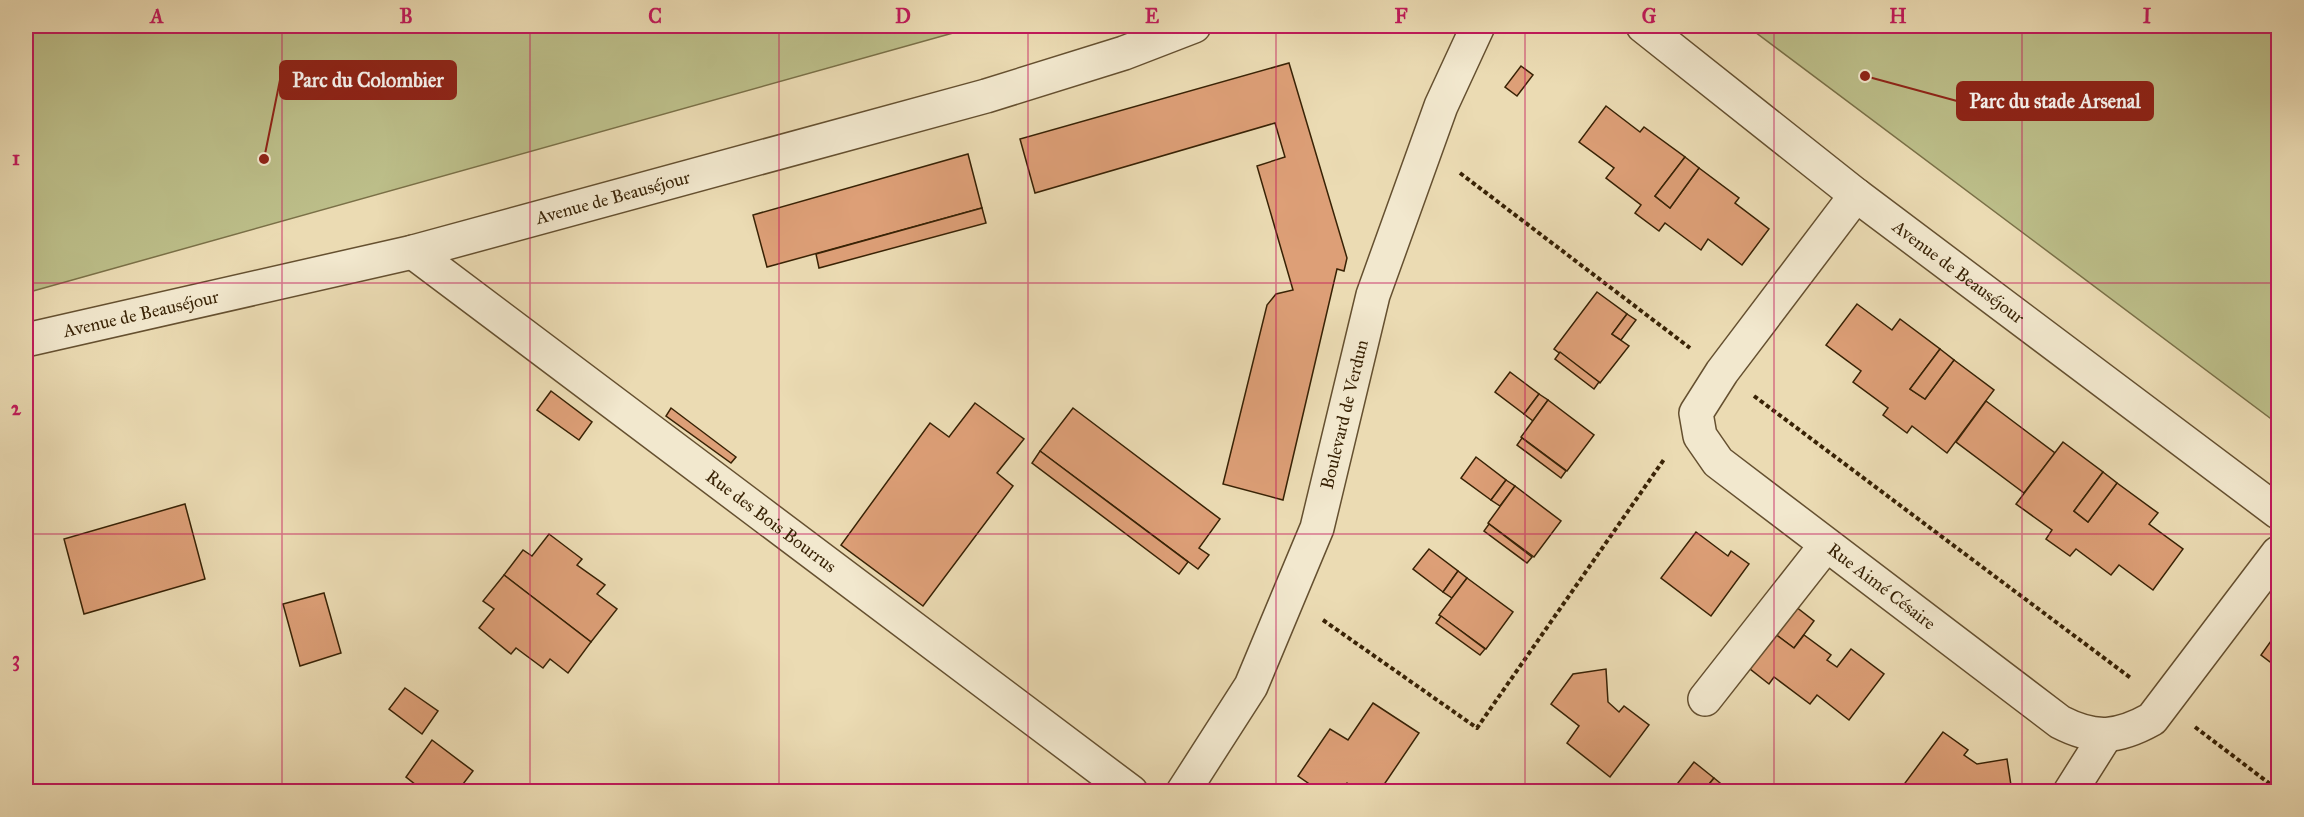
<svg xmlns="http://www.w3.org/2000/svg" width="2304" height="817" font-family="'IM FELL Great Primer',serif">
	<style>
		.green { fill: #bcbe89; stroke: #7a7047; stroke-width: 1.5 }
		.building { fill: #dd9f77; stroke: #382205; stroke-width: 1.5 }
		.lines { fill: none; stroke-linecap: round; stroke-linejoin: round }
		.minor-casing { stroke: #655030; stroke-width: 36 }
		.path { stroke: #382205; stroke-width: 4; stroke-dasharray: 4.5 3; stroke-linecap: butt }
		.minor { stroke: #f2e8ce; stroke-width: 33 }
		.grid { fill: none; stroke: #c2185b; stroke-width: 1.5; stroke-opacity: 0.55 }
		.labels { text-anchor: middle; stroke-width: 4.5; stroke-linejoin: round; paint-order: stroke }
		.street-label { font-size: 18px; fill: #382205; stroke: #f2e8ce }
		.leader { fill: none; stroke: #8f2418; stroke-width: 2 }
		.callout-dot { fill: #8f2418; stroke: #f2e8ce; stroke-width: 2 }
		.callout { fill: #8f2418; stroke: #8f2418; stroke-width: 2 }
		.callout-label { font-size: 20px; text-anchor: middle; font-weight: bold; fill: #fff }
		.neatline { fill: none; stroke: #c2185b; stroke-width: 2 }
		.grid-label { font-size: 20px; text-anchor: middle; font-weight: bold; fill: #c2185b }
	</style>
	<rect width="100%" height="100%" fill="#ebdbb3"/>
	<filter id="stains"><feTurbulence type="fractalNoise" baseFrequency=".00333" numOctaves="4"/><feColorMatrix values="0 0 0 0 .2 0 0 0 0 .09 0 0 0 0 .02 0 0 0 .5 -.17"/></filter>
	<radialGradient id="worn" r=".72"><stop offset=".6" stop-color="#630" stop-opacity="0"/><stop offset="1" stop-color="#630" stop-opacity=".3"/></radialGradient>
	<g class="green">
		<polygon points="26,26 978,26 26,293"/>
		<polygon points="1747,26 2278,26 2278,424"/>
	</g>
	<g class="building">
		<polygon points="1289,63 1347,258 1344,271 1337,269 1283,500 1223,484 1267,305 1276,294 1293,290 1257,166 1285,157 1275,123 1035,193 1020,139"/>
		<polygon points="1521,66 1533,75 1517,96 1505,87"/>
		<polygon points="1606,106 1640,132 1644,127 1685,157 1655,196 1670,208 1699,168 1739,198 1735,203 1769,229 1742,265 1708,239 1701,250 1665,223 1659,231 1635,213 1641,205 1606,178 1614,168 1579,142"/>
		<polygon points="968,154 982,208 767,267 753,215"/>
		<polygon points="1685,157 1699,168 1670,208 1655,196"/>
		<polygon points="982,208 986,223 819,268 816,254"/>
		<polygon points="1597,292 1627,314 1612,334 1629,346 1600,383 1554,349"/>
		<polygon points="1857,304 1892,330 1900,319 1940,349 1910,389 1925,399 1954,360 1994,390 1947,453 1912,426 1907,433 1883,415 1888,408 1853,382 1861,371 1826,345"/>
		<polygon points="1627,314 1636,320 1621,340 1612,334"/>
		<polygon points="1940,349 1954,360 1925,399 1910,389"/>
		<polygon points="1560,352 1599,382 1594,389 1555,359"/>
		<polygon points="1510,372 1539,394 1524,414 1495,392"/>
		<polygon points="551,391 592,422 579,440 537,410"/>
		<polygon points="1539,394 1548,400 1533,421 1524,414"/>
		<polygon points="1548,400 1594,435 1567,471 1521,437"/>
		<polygon points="1986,401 2055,453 2024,493 1956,442"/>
		<polygon points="975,403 1024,439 997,473 1013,486 923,606 841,545 930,423 949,437"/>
		<polygon points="671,408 736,457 731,463 666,416"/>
		<polygon points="1073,408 1220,519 1199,548 1209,555 1198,569 1040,451"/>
		<polygon points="1522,438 1566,471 1561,478 1517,445"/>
		<polygon points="2063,442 2103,472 2074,511 2088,522 2117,483 2158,513 2149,524 2183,549 2153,590 2119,565 2111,575 2076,549 2070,556 2046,539 2052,530 2016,504"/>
		<polygon points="1040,451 1188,562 1179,574 1032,463"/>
		<polygon points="1476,457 1506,480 1491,500 1461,478"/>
		<polygon points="2103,472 2117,483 2088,522 2074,511"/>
		<polygon points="1506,480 1515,486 1500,506 1491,500"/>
		<polygon points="1515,486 1561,521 1534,557 1488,523"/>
		<polygon points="185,504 205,579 84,614 64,539"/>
		<polygon points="1489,524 1532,557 1527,563 1484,531"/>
		<polygon points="1696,532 1728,556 1731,551 1749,564 1711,616 1661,578"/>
		<polygon points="549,534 582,559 577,565 605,585 597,594 617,609 591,642 504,575 523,550 532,556"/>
		<polygon points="1429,549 1458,571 1443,592 1413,569"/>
		<polygon points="1458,571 1467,578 1452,598 1443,592"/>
		<polygon points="504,575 591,642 568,673 550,659 543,668 516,648 511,654 479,628 494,609 483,601"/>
		<polygon points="1467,578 1513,612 1486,649 1439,615"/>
		<polygon points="324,593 341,653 300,666 283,604"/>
		<polygon points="1791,603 1814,621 1794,648 1771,631"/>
		<polygon points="1441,616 1485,649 1480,655 1436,623"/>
		<polygon points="1771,631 1794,648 1804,635 1831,655 1827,660 1837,667 1851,649 1884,674 1849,720 1817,695 1810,704 1774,677 1769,684 1745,665"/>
		<polygon points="2278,631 2278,668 2261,655"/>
		<polygon points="1606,669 1608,702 1619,712 1624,706 1649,725 1610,777 1567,743 1579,726 1551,704 1573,674"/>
		<polygon points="405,688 438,711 422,734 389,709"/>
		<polygon points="1373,703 1419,733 1379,792 1359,792 1347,783 1341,792 1321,792 1298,776 1330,729 1348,740"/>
		<polygon points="1943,732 1968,750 1964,755 1977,764 2007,759 2012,792 1916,792 1905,783"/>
		<polygon points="432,740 473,771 457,792 425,792 406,777"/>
		<polygon points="1694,762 1714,778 1710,783 1721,792 1671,792"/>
		<polygon points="1714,778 1731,792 1721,792 1710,783"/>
	</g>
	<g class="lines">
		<defs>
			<g id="minor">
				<path id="s1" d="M1643 26 1856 195 2278 512"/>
				<path id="s2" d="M1856 195 1722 372 1696 413 1700 436 1718 462 2060 722C2095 740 2118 738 2152 719L2278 553"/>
				<path id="s3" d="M413 252 1131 792"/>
				<path id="s4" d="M26 340 413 252 986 96 1124 53 1194 26"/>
				<polyline points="1705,699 1826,545"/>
				<path id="s5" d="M1183 792 1251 686 1317 528 1373 295 1441 106 1478 26"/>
				<polyline points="2070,792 2106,735"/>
			</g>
		</defs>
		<use href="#minor" class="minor-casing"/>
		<g class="path">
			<polyline points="1460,173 1690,348"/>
			<polyline points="1754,396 2132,679"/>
			<polyline points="1323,620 1477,728 1665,458"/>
			<polyline points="2195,727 2278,790"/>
		</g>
		<use href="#minor" class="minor"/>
	</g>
	<path class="grid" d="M282 26V792M530 26V792M779 26V792M1028 26V792M1276 26V792M1525 26V792M1774 26V792M2022 26V792M26 283H2278M26 534H2278"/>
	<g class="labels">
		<g class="street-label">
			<text dy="6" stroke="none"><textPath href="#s4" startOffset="604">Avenue de Beauséjour</textPath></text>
			<text dy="6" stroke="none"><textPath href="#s1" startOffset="400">Avenue de Beauséjour</textPath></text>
			<text dy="6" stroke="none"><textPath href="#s4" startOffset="118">Avenue de Beauséjour</textPath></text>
			<text dy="6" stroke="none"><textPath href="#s5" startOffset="414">Boulevard de Verdun</textPath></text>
			<text dy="6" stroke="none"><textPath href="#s3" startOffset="448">Rue des Bois Bourrus</textPath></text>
			<text dy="6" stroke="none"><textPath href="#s2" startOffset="531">Rue Aimé Césaire</textPath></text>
		</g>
	</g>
	<path class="leader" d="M264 159L280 80M1865 76L1957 101"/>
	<g class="callout-dot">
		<circle cx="264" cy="159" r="6"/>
		<circle cx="1865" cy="76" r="6"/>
	</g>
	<g class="callout">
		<rect x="280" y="61" width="176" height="38" rx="6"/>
		<rect x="1957" y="82" width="196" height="38" rx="6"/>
	</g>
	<g class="callout-label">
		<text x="368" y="87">Parc du Colombier</text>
		<text x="2055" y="108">Parc du stade Arsenal</text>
	</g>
	<rect width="2304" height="817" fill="none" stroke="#ebdbb3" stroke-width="66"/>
	<rect x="33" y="33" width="2238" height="751" class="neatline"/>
	<g class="grid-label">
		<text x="157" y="23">A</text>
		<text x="406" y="23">B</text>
		<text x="655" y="23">C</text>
		<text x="903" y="23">D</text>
		<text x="1152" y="23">E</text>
		<text x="1401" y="23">F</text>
		<text x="1649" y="23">G</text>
		<text x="1898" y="23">H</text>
		<text x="2147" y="23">I</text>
		<text x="16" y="165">1</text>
		<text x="16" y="415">2</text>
		<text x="16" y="666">3</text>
	</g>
	<rect width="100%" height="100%" filter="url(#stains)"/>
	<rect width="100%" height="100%" fill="url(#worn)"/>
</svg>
